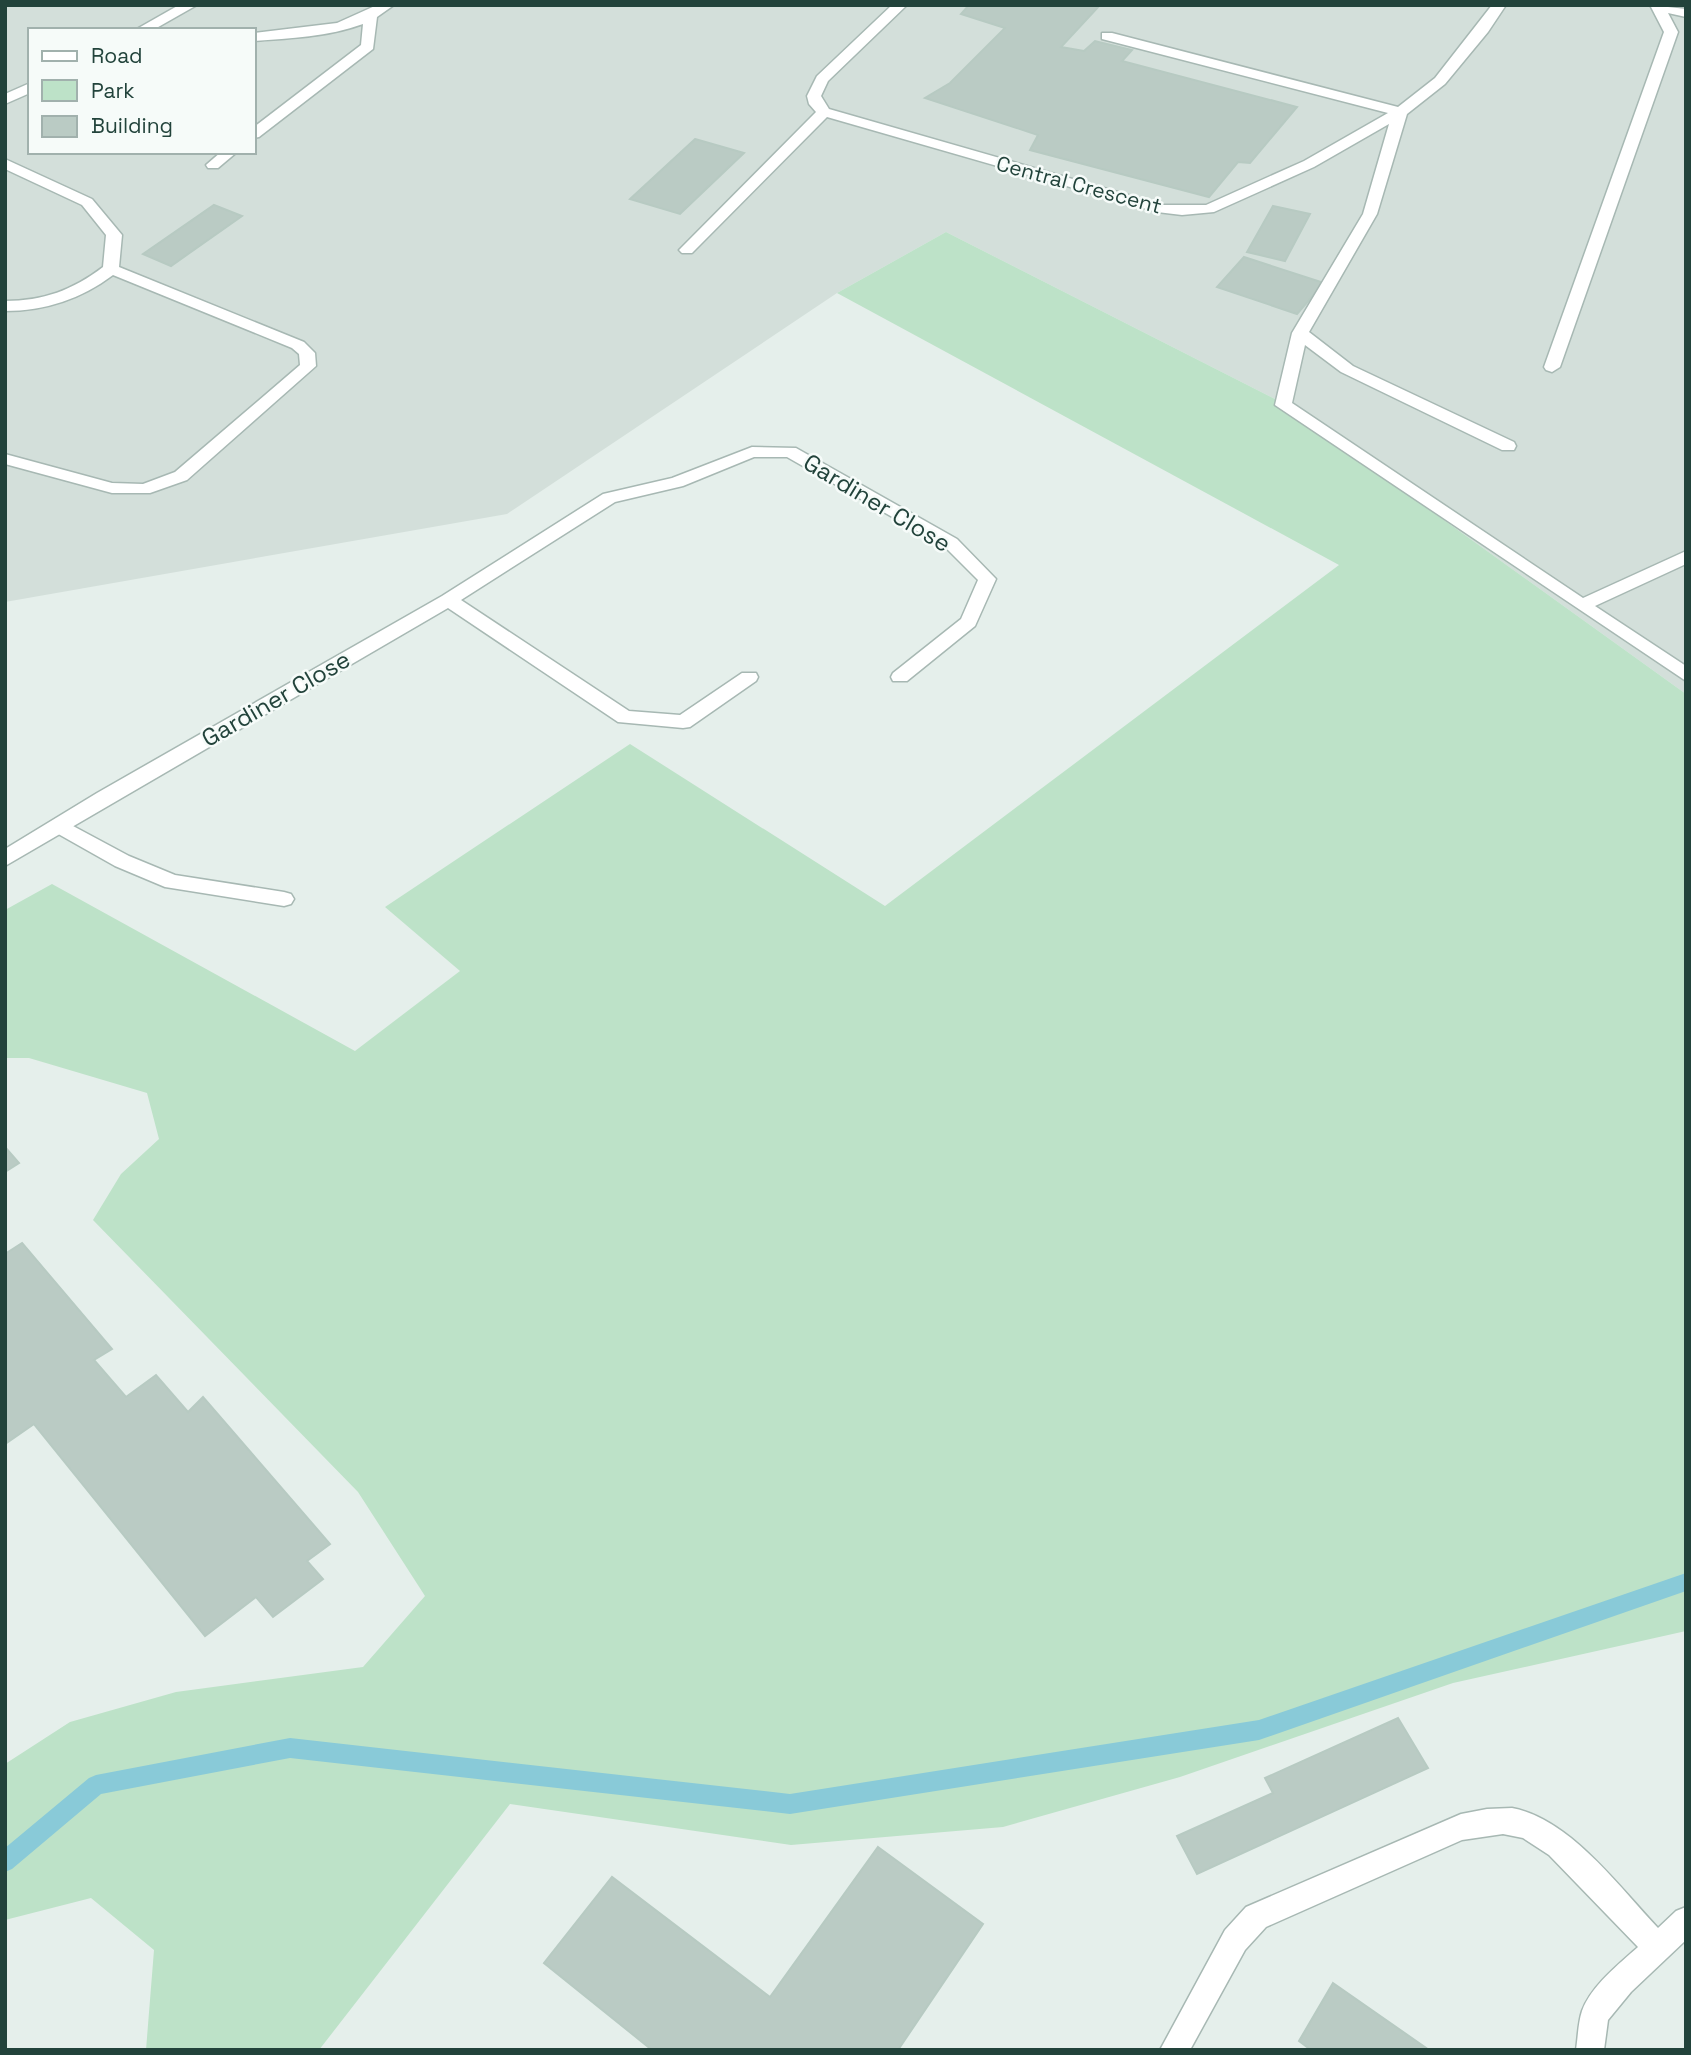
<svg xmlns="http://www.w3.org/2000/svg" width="1691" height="2055" font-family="'Space Grotesk',sans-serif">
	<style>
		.built { fill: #d3dfda; fill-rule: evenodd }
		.green { fill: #bde2c8 }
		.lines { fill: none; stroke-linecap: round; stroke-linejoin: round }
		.stream { fill: #89cad8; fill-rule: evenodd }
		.building { fill: #bacbc4; stroke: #b7cac2; stroke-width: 2 }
		.service-casing { stroke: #a7b8b3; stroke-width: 3 }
		.minor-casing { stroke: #a7b8b3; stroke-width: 3 }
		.service { fill: #fff; fill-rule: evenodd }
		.minor { fill: #fff; fill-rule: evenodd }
		.labels { text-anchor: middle; stroke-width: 5; stroke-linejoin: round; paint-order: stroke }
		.far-street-label { font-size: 21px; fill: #22433b; stroke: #f6fbf9 }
		.street-label { font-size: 24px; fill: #22433b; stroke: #f6fbf9 }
	</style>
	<rect width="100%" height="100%" fill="#e5efeb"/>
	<path class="built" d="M5 5H1686V694L1277 400 946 232 837 293 507 514 5 602ZM30 30H254V152H30Z"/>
	<polygon class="green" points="946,232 1277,400 1686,694 1686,1631 1453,1683 1180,1777 1003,1827 791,1845 510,1804 319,2050 146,2050 154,1950 91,1898 5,1920 5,1764 70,1722 176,1692 363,1667 425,1596 358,1492 93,1220 121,1174 159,1139 147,1093 29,1058 5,1058 5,910 52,884 355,1051 460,971 385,907 630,744 885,906 1339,565 837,293"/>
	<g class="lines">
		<polygon class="stream" points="1686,1573 1686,1591 1259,1740 790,1814 290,1758 101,1794 12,1869 5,1872 5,1848 89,1778 96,1775 290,1738 790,1794 1259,1720"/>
	</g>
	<g class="building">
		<polygon points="969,5 1100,5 1061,47 1084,51 1095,41 1132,50 1122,61 1297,107 1250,163 1238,162 1209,197 1030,150 1038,135 925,98 950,83 1005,28 961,14"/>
		<polygon points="695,139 744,153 680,214 630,199"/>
		<polygon points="214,205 242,216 171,266 143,254"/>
		<polygon points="1273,206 1310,214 1285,261 1247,252"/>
		<polygon points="1244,257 1324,283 1297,314 1217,287"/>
		<polygon points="5,1147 19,1163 5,1172"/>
		<polygon points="22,1243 112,1349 94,1360 126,1397 156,1375 188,1412 203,1397 330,1544 307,1561 323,1579 273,1617 256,1597 205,1636 34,1424 5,1444 5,1254"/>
		<polygon points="1398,1718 1428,1768 1197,1874 1177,1836 1273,1793 1265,1778"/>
		<polygon points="878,1847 983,1924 898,2050 652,2050 544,1963 612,1877 770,1997"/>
		<polygon points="1333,1983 1429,2050 1311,2050 1299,2041"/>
	</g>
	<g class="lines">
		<defs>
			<g id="service">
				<polygon points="179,5 197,5 153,30 135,30"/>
				<path d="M377 5H394L377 17 373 49 259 137 254 138V127L361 45 363 24C328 37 291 38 254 41V33L337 23Z"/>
				<polygon points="892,5 907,5 828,81 821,96 829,109 1163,205 1206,205 1304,161 1388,113 1102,39 1102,33 1112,33 1398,107 1435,78 1492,5 1506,5 1488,32 1445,84 1407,114 1377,214 1309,332 1353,366 1514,442 1516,446 1514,450 1502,450 1341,372 1305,345 1292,403 1583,598 1686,551 1686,564 1595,606 1686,666 1686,681 1275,405 1292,333 1363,214 1389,124 1314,167 1214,212 1182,215 1157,212 827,117 692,253 682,253 679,250 682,247 816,112 809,104 807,96 817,76"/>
				<polygon points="1650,5 1686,9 1686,17 1668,13 1678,32 1560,367 1552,372 1546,370 1544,367 1664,32"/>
				<polygon points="30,83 30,93 5,104 5,94"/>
				<polygon points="221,152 237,152 218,168 208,168 206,165"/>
				<path d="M5 159 92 199 122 235 119 267 304 342 315 353 316 366 187 480 150 493H112L5 464V454L112 483 143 484 175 472 300 365 299 354 292 348 113 275C81 299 45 311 5 311V301C43 301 73 290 103 267L106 235 82 205 5 169Z"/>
				<polygon points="60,819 129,856 175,875 284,892 291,894 294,899 291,904 284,906 165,887 115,866 53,831 50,826 53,821"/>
				<path d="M1512 1808C1570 1819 1619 1887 1658 1928L1676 1911 1686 1907V1940L1631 1992 1608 2020 1604 2050H1576C1578 2037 1578 2023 1582 2011 1591 1986 1619 1964 1638 1947L1549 1855 1523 1838 1503 1834 1462 1840 1266 1927 1245 1950 1190 2050H1160L1225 1930 1246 1907 1461 1814 1487 1809Z"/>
			</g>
			<polygon id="minor" points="752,447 796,448 957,539 996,579 975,626 907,681 893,681 891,677 893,673 961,619 978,580 945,547 787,457 754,457 683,486 615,502 461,600 629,711 680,715 742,673 756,673 758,677 756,681 690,727 683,728 618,722 448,608 5,866 5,849 97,793 442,596 603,494 672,478"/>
		</defs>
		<use href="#service" class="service-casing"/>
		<use href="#minor" class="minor-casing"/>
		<use href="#service" class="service"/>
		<use href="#minor" class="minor"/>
	</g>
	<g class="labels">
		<g class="far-street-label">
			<text transform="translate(1079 185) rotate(15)" y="7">Central Crescent</text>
		</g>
		<g class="street-label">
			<text transform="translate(877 503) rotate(31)" y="8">Gardiner Close</text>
			<text transform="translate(276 699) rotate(-30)" y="8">Gardiner Close</text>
		</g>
	</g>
	<rect width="1691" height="2055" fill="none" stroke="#22433b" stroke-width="14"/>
	<rect x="28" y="28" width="228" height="126" fill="#f6fbf9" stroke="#a1b1ad" stroke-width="2"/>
	<rect x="42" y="51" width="35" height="10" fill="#ffffff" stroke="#a1b1ad" stroke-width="2"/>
	<text x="91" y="63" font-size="21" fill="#22433b">Road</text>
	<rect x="42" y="80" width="35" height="21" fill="#bde2c8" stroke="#a1b1ad" stroke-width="2"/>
	<text x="91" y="98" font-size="21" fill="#22433b">Park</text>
	<rect x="42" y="116" width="35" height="21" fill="#bacbc4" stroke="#a1b1ad" stroke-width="2"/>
	<text x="91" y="133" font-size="21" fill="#22433b">Building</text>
</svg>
